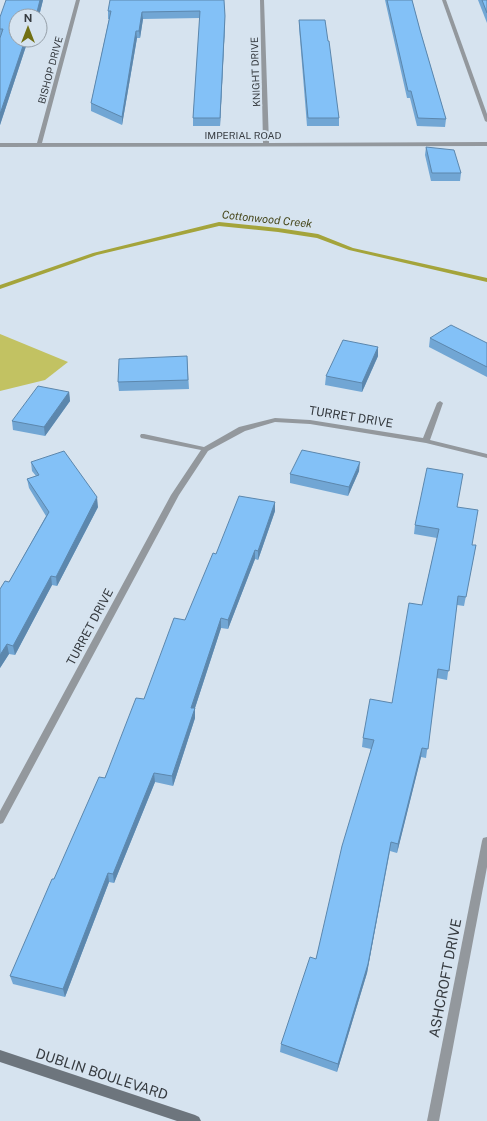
<svg xmlns="http://www.w3.org/2000/svg" width="487" height="1121" font-family="'Public Sans',sans-serif">
	<style>
		.green { fill: #c2c262 }
		.lines { fill: none; stroke-linecap: round; stroke-linejoin: round }
		.stream { fill: #a4a43b; fill-rule: evenodd }
		.street { fill: #93989d; fill-rule: evenodd }
		.secondary { fill: #6d757d; fill-rule: evenodd }
		.wall { fill: #71a6d4 }
		.shaded-wall { fill: #5c87ad }
		.building { fill: #83c1f7; stroke: #5c87ad }
		.labels { text-anchor: middle; stroke-width: 4; stroke-linejoin: round; paint-order: stroke }
		.far-street-label { font-size: 10px; fill: #363b40; stroke: #d6e3ef }
		.far-water-label { font-size: 11px; font-style: italic; fill: #48491e; stroke: #d6e3ef }
		.street-label { font-size: 12px; fill: #363b40; stroke: #d6e3ef }
		.near-street-label { font-size: 14px; fill: #363b40; stroke: #d6e3ef }
	</style>
	<rect width="100%" height="100%" fill="#d6e3ef"/>
	<polygon class="green" points="0,334 68,362 45,380 0,391"/>
	<g class="lines">
		<polygon class="stream" points="219,222 278,228 318,234 353,248 487,278 487,282 349,250 317,238 278,232 219,226 97,255 0,289 0,285 93,253"/>
		<g class="street">
			<polygon points="76,0 80,0 42,143 263,143 260,0 264,0 269,143 487,142 487,146 0,147 0,143 37,143"/>
			<polygon points="442,0 446,0 487,114 487,122 485,121"/>
			<polygon points="440,401 443,403 430,440 487,454 487,458 426,443 310,424 275,422 245,431 208,451 179,495 3,823 0,824 0,811 171,495 201,450 141,438 140,436 141,434 144,434 204,447 239,427 275,418 310,420 423,438 437,403"/>
			<polygon points="487,837 487,867 439,1121 427,1121 482,841 483,838"/>
		</g>
		<polygon class="secondary" points="0,1050 195,1115 199,1117 201,1121 177,1121 0,1062"/>
	</g>
	<g class="wall">
		<polygon points="43,0 39,16 16,16 16,40 28,40 0,125 0,17"/>
		<polygon points="224,0 225,24 220,126 193,126 193,118 200,18 143,19 140,38 137,38 122,125 91,111 91,103 109,19 108,19 108,11"/>
		<polygon points="385,0 412,0 420,30 446,119 445,127 417,126 410,98 407,98"/>
		<polygon points="478,0 487,0 487,23"/>
		<polygon points="299,20 328,41 339,118 339,126 307,126 299,27"/>
		<polygon points="426,147 461,173 460,181 431,181 425,155"/>
		<polygon points="430,338 487,343 487,377 429,347"/>
		<polygon points="378,347 378,356 362,392 325,385 326,376"/>
		<polygon points="187,356 189,389 119,391 118,382"/>
		<polygon points="69,392 70,401 45,436 13,430 12,421"/>
		<polygon points="31,462 98,507 57,586 52,585 15,655 9,654 0,668 9,582 46,516 29,488 27,479 36,476 32,471"/>
		<polygon points="359,471 348,496 290,483 290,474"/>
		<polygon points="275,502 275,511 258,560 255,559 228,629 221,628 195,708 195,718 173,786 155,782 114,883 109,882 65,997 13,984 10,976 54,879 144,699 185,620 216,554"/>
		<polygon points="458,507 472,545 476,545 464,606 457,605 447,680 437,678 426,758 421,757 397,853 390,851 367,973 337,1072 280,1052 281,1044 316,959 371,749 362,747 363,738 392,703 422,605 437,538 414,534 415,525"/>
	</g>
	<g class="shaded-wall">
		<polygon points="40,0 43,0 39,16 37,16 37,12"/>
		<polygon points="142,12 143,19 140,38 139,31"/>
		<polygon points="225,16 225,24 220,126 220,118"/>
		<polygon points="136,31 137,38 122,125 122,117"/>
		<polygon points="25,40 28,40 0,125 0,114"/>
		<polygon points="378,347 378,356 362,392 362,383"/>
		<polygon points="69,392 70,401 45,436 44,427"/>
		<polygon points="360,462 359,471 348,496 349,487"/>
		<polygon points="97,497 98,507 57,586 56,577"/>
		<polygon points="275,502 275,511 258,560 258,551"/>
		<polygon points="255,550 255,559 228,629 228,620"/>
		<polygon points="51,576 52,585 15,655 13,646"/>
		<polygon points="221,618 221,628 192,717 191,708"/>
		<polygon points="7,644 9,654 0,668 0,655"/>
		<polygon points="195,708 195,718 173,786 172,776"/>
		<polygon points="422,748 421,757 397,853 398,844"/>
		<polygon points="154,773 155,782 114,883 113,874"/>
		<polygon points="391,842 367,973 337,1072 338,1064"/>
		<polygon points="108,873 109,882 65,997 63,989"/>
	</g>
	<g class="building">
		<polygon points="6,0 40,0 37,12 34,11 33,16 16,16 16,40 25,40 0,114 0,38 3,29 0,29 0,17"/>
		<polygon points="110,0 224,0 225,16 220,118 193,118 200,11 142,12 139,31 136,31 122,117 91,103 111,11 108,11"/>
		<polygon points="387,0 412,0 420,30 446,119 418,118 411,91 408,91"/>
		<polygon points="482,0 487,0 487,13"/>
		<polygon points="299,20 325,20 328,41 329,41 339,118 308,118"/>
		<polygon points="426,147 454,150 461,173 432,173"/>
		<polygon points="451,325 487,343 487,367 430,338"/>
		<polygon points="343,340 378,347 362,383 326,376"/>
		<polygon points="187,356 188,380 118,382 119,359"/>
		<polygon points="38,386 69,392 44,427 12,421"/>
		<polygon points="302,450 360,462 349,487 290,474"/>
		<polygon points="64,451 97,497 56,577 51,576 13,646 7,644 0,655 0,589 5,581 9,582 49,512 27,479 39,475 31,462"/>
		<polygon points="427,468 463,474 457,507 478,510 472,545 476,545 466,597 458,596 449,671 438,669 428,749 422,748 398,844 391,842 368,964 338,1064 281,1044 310,957 316,959 342,846 374,740 363,738 370,699 392,703 409,603 422,605 439,529 415,525"/>
		<polygon points="239,496 275,502 258,551 255,550 228,620 221,618 191,708 195,708 172,776 154,773 113,874 108,873 63,989 10,976 52,879 54,879 99,777 105,778 136,698 144,699 174,618 185,620 213,553 216,554"/>
	</g>
	<g class="labels">
		<g class="far-street-label">
			<text transform="translate(50 70) rotate(-75)" y="4">BISHOP DRIVE</text>
			<text transform="translate(255 72) rotate(-92)" y="4">KNIGHT DRIVE</text>
			<text x="243" y="139">IMPERIAL ROAD</text>
		</g>
		<g class="far-water-label">
			<text transform="translate(267 219) rotate(6)" y="4">Cottonwood Creek</text>
		</g>
		<g class="street-label">
			<text transform="translate(351 417) rotate(9)" y="4">TURRET DRIVE</text>
			<text transform="translate(90 627) rotate(-62)" y="4">TURRET DRIVE</text>
		</g>
		<g class="near-street-label">
			<text transform="translate(445 978) rotate(-79)" y="5">ASHCROFT DRIVE</text>
			<text transform="translate(102 1074) rotate(18)" y="5">DUBLIN BOULEVARD</text>
		</g>
	</g>
	<g transform="translate(28 28)"><circle r="19" fill="#d6e3ef" stroke="#96a0a9"/>
	<path d="M0-3L7 15L0 10L-7 15Z" fill="#717013"/>
	<text y="-6" font-size="11" font-weight="bold" text-anchor="middle" fill="#363b40">N</text>
	</g>
</svg>
